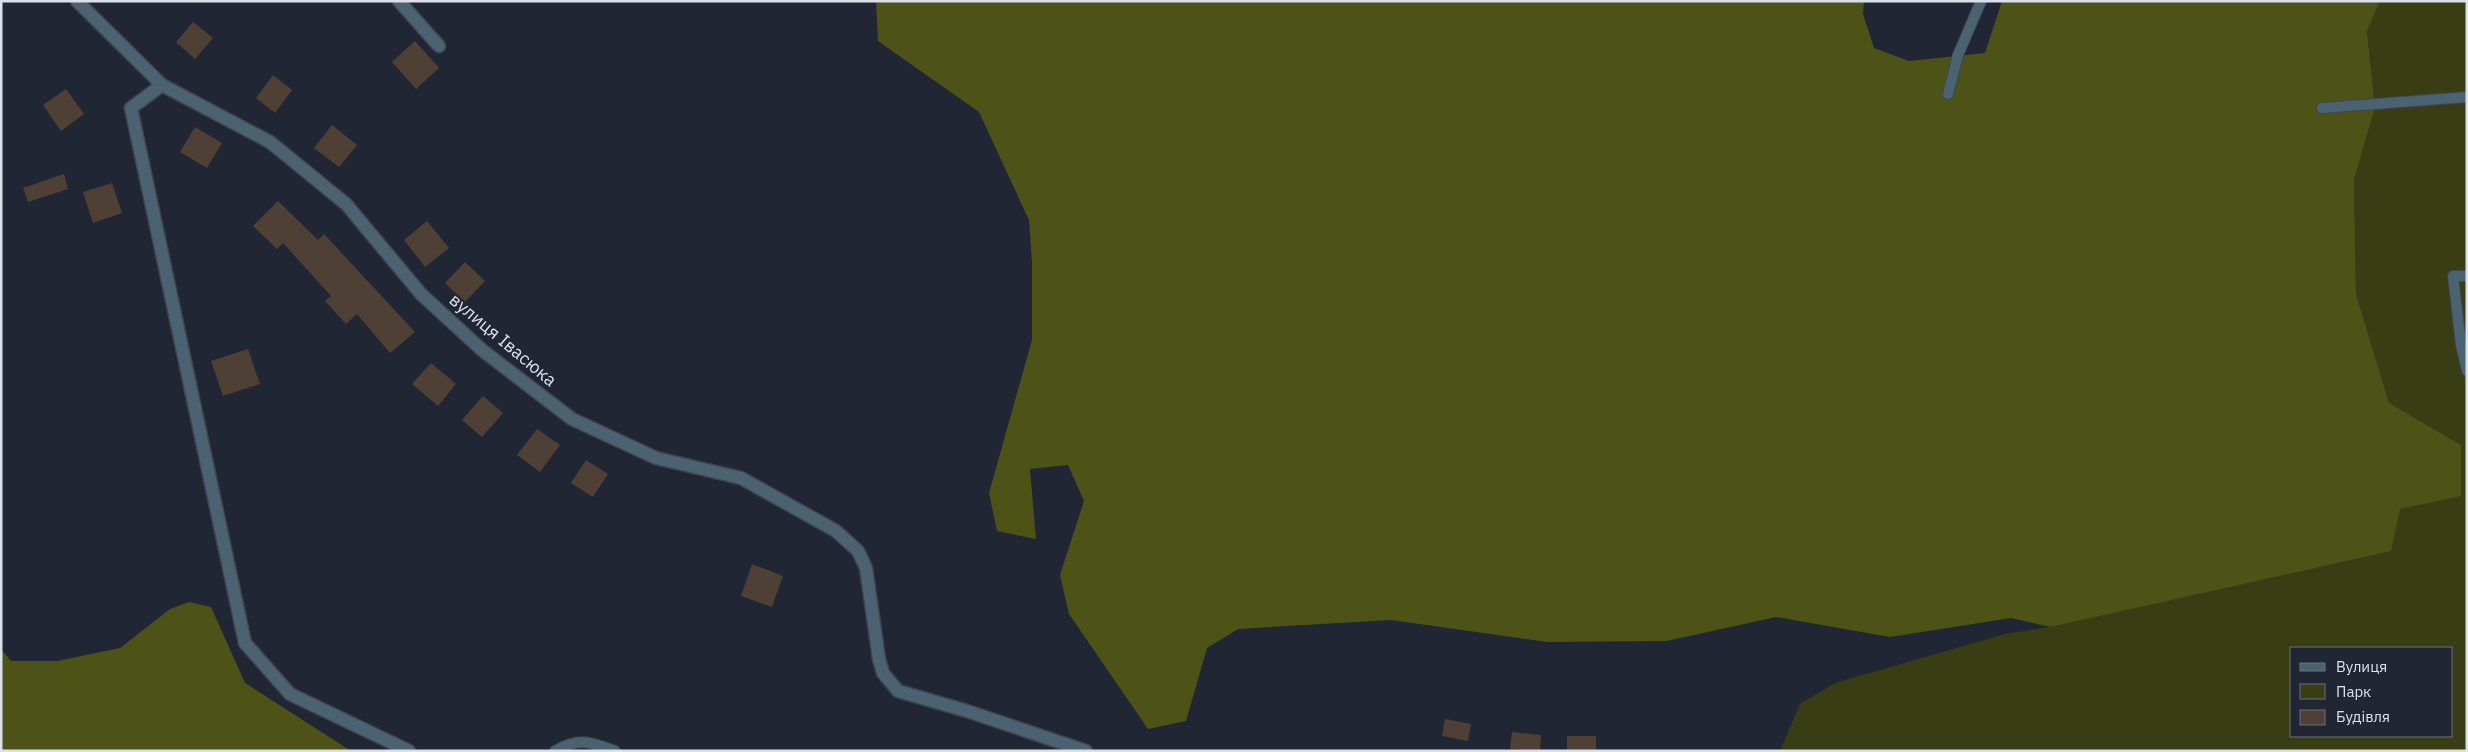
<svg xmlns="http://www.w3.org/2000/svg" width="2468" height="752" font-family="'IBM Plex Sans',sans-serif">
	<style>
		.green { fill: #393d14; fill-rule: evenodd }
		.forest { fill: #4d5317 }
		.building { fill: #4f4035 }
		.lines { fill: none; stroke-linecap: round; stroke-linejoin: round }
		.lane-casing { stroke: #3f4452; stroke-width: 12 }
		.street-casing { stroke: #3f4452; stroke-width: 15 }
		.lane { stroke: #4b6271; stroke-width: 10 }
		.street { stroke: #4b6271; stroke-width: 12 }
		.labels { text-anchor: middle; stroke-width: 4; stroke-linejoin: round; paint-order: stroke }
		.street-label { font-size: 18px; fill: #dce0ea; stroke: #212635 }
	</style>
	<rect width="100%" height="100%" fill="#212635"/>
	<path class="green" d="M2380 1H2467V751H1780L1800 704 1835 683 2005 634 2050 627 2400 509 2461 495V445L2389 404 2356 294 2354 179 2375 108 2367 31ZM2292 648H2452V736H2292Z"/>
	<g class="forest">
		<polygon points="876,1 1864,1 1863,14 1874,48 1909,61 1985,53 2002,1 2380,1 2367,31 2375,108 2354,179 2356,294 2389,403 2461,445 2461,496 2400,509 2391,551 2050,627 2011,618 1890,637 1776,617 1667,641 1548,642 1391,620 1238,629 1207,648 1186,721 1148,729 1069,614 1060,575 1084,501 1068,465 1030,469 1036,539 997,531 989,493 1032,340 1032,262 1029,220 979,112 878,41"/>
		<polygon points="189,602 211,607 245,683 351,751 1,751 1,649 11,661 57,661 120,648 170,609"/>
	</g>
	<g class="building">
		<polygon points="193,22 213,38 195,59 176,42"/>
		<polygon points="415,41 439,68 416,89 392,62"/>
		<polygon points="273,75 292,90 275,113 256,98"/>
		<polygon points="66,89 84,114 61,131 43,105"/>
		<polygon points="332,125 357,145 339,167 314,148"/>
		<polygon points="195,127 222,143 207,168 180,152"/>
		<polygon points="64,174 68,189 28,202 23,188"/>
		<polygon points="112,183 122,213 93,223 83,192"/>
		<polygon points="278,201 318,240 324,234 415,332 390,353 357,314 346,324 325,301 331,296 283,243 277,249 253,226"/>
		<polygon points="427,221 449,248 425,267 404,240"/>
		<polygon points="465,262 485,281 465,302 445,283"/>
		<polygon points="248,349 260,384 223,396 211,361"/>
		<polygon points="431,363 456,384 438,406 412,384"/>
		<polygon points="483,396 503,413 482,437 462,420"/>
		<polygon points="537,429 560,445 540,472 517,455"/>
		<polygon points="586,460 608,474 593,497 571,483"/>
		<polygon points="752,564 783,576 772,607 741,596"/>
		<polygon points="1445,719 1471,724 1468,741 1442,736"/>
		<polygon points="1512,732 1541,735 1540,751 1510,749"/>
		<rect x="1567" y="736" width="29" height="15"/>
	</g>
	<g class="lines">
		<defs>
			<g id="lane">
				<polyline points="1948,94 1958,55 1981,1"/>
				<polyline points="2322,108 2467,97"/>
				<polyline points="2467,276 2453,276 2461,345 2467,371"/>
				<path d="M555 751C580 737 590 742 615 751"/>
			</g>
			<g id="street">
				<polyline points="77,1 162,85 131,108 245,643 290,694 409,751"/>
				<polyline points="399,1 439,46"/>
				<polyline points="162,85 270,142 346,204 421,294 482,350 572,419 656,458 741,478 836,531 858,551 866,568 879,659 883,673 898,691 967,711 1086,751"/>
			</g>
		</defs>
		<use href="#lane" class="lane-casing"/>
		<use href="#street" class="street-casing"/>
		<use href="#lane" class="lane"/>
		<use href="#street" class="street"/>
	</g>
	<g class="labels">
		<g class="street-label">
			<text transform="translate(503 340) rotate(40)" y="6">вулиця Івасюка</text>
		</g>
	</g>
	<rect width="2468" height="752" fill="none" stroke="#dce0ea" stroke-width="5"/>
	<rect x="2290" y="647" width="162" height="90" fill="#212635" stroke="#6c707d"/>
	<rect x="2300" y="663" width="25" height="8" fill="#4b6271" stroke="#6c707d"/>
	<text x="2336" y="672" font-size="15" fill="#dce0ea">Вулиця</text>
	<rect x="2300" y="684" width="25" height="15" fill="#393d14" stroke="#6c707d"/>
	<text x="2336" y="697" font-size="15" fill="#dce0ea">Парк</text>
	<rect x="2300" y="710" width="25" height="15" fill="#4f4035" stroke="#6c707d"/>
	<text x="2336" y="722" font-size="15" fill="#dce0ea">Будівля</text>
</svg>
